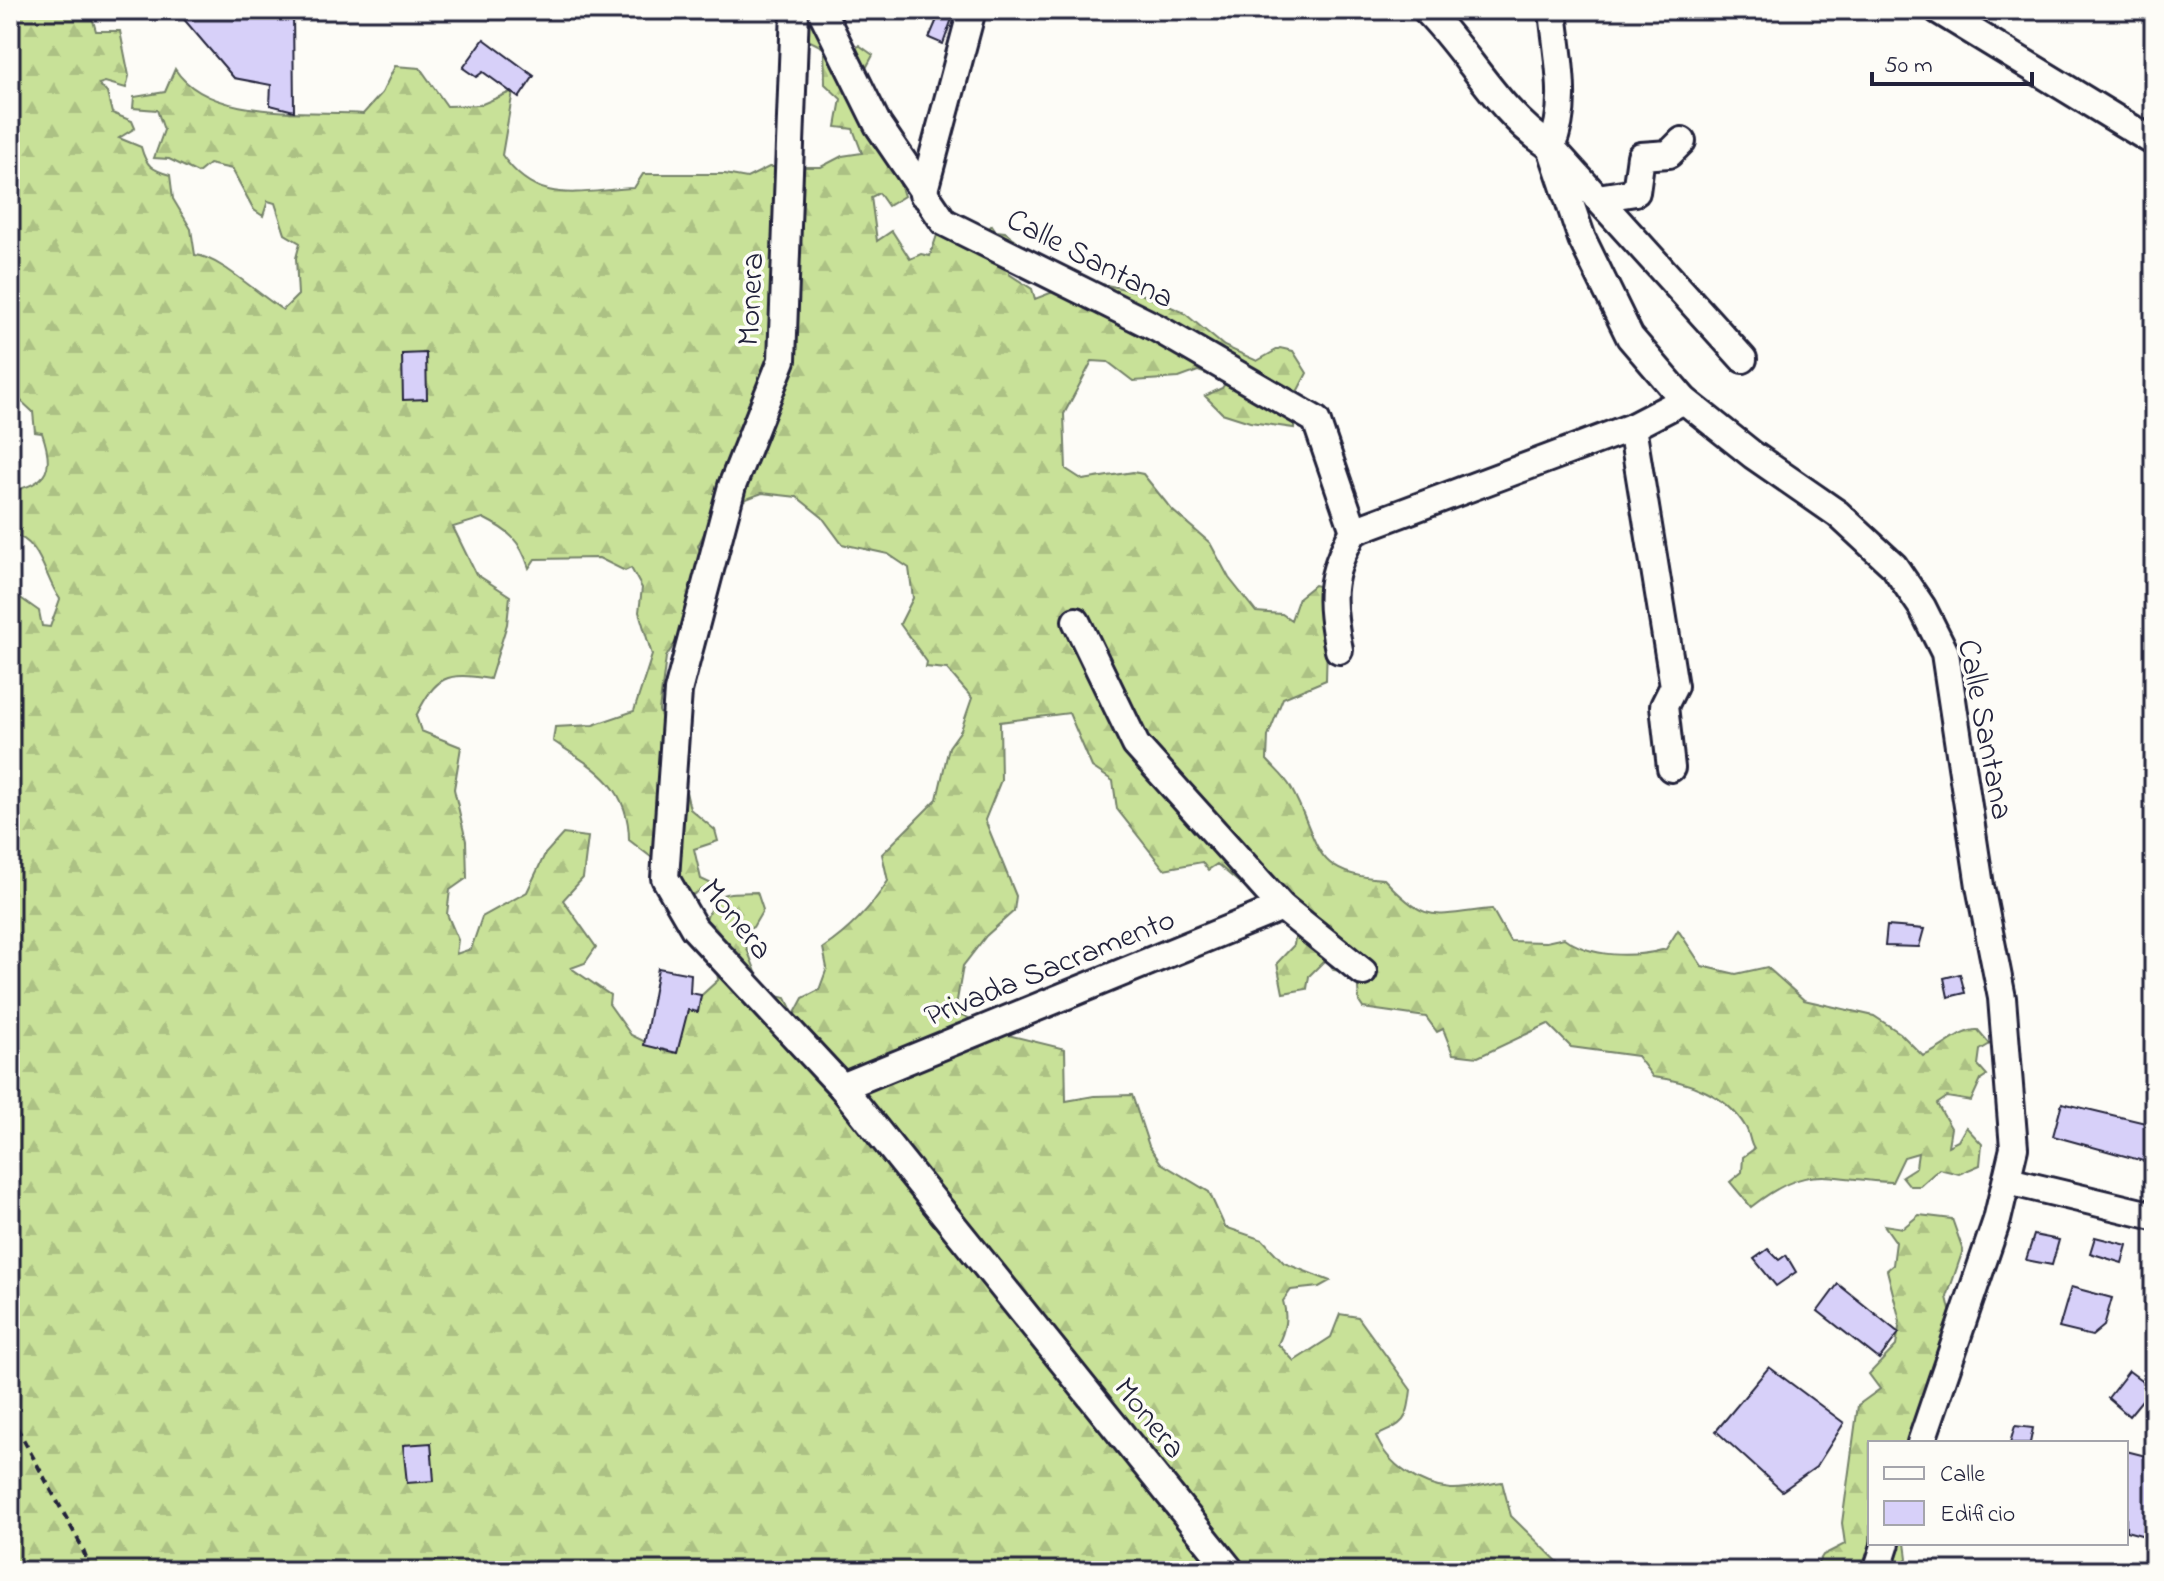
<svg xmlns="http://www.w3.org/2000/svg" width="2164" height="1581" font-family="'Indie Flower',sans-serif">
	<style>
		.forest { fill: url(#forest-firs); stroke: #75826a; stroke-width: 2; fill-rule: evenodd }
		.building { fill: #d7d0f9; stroke: #22223b; stroke-width: 2 }
		.lines { fill: none; stroke-linecap: round; stroke-linejoin: round }
		.minor-casing { stroke: #22223b; stroke-width: 32 }
		.path { stroke: #22223b; stroke-width: 4; stroke-dasharray: 8 6; stroke-linecap: butt }
		.minor { stroke: #fdfcf7; stroke-width: 26 }
		.labels { text-anchor: middle; stroke-width: 7; stroke-linejoin: round; paint-order: stroke }
		.street-label { font-size: 32px; fill: #22223b; stroke: #fdfcf7 }
	</style>
	<defs>
		<pattern id="forest-firs" width="22" height="20" patternUnits="userSpaceOnUse" patternTransform="scale(2)"><rect width="22" height="20" fill="#c8e198"/><path d="M5 1l3.5 6h-7zM16 11l3.5 6h-7z" fill="#acc184"/></pattern>
	</defs>
	<rect width="100%" height="100%" fill="#fdfcf7"/>
	<filter id="ink" filterUnits="userSpaceOnUse"><feTurbulence type="fractalNoise" baseFrequency=".0125" numOctaves="2"/><feDisplacementMap in="SourceGraphic" scale="16" xChannelSelector="R" yChannelSelector="G"/><feConvolveMatrix kernelMatrix="1 2 1 2 8 2 1 2 1" color-interpolation-filters="sRGB"/></filter>
	<g filter="url(#ink)">
		<g class="forest">
			<path d="M10 10H90L96 31H120L129 76 126 88 105 82 99 84 107 93 112 113 132 121 135 128 119 138 141 147C146 166 152 170 170 175L173 199 191 229 195 255C218 256 260 296 283 310L298 295 296 258 300 243 285 234 275 203 268 201 263 216 254 210 232 169 209 164 198 173 169 159 154 158 164 130 157 110 133 108 134 97 165 92 175 69C208 121 307 110 363 114L382 93 395 66 420 68 447 106 480 105 513 91 502 155C538 207 578 191 634 188L643 174H725L747 178 769 167H821L842 156 862 153 853 129 836 127 841 99 825 84 824 48 810 41 777 10H826L853 52 859 45 873 55 863 74 904 196 888 206 879 193 871 197 877 241 892 231 910 259 921 254 930 256 938 232 987 230 992 225 996 231 1005 232 1016 240 1009 274 1032 289 1035 299 1084 280 1134 291 1183 312 1224 346 1257 361 1280 348 1293 351 1307 373 1297 392 1294 428 1250 422 1222 413 1205 396 1222 388 1227 381 1198 371 1179 378 1133 381 1108 362 1092 361 1064 414 1066 469 1083 480 1133 472 1143 474 1172 510 1210 543 1229 578 1256 612 1282 614 1291 620 1299 597 1314 585 1323 587 1328 604 1326 680 1283 698 1268 736 1267 760C1275 769 1286 778 1291 788 1321 842 1309 875 1384 879 1429 927 1433 914 1492 909L1510 941 1546 942 1564 938C1591 958 1634 958 1666 949L1678 930 1702 966 1736 974 1767 967 1804 1000 1874 1016 1900 1033 1923 1056C1942 1050 1960 1029 1978 1030L1990 1044 1980 1050 1978 1065 1987 1075 1981 1079 1971 1101 1947 1097 1937 1104 1951 1128 1948 1146 1958 1141 1966 1127 1982 1144 1980 1165 1959 1174 1939 1169 1920 1186H1910L1902 1176 1916 1167 1918 1153 1904 1157 1892 1182C1827 1180 1811 1160 1751 1207L1730 1182 1742 1172 1743 1157 1754 1149C1749 1142 1750 1133 1745 1126 1726 1094 1687 1081 1653 1077L1637 1056 1571 1047 1548 1024 1478 1057 1453 1054 1443 1029 1437 1032 1426 1017 1363 1008 1359 1002 1357 973 1334 970 1326 959 1309 976 1307 989 1283 993 1277 963 1294 945 1296 931 1283 919 1269 917 1248 890 1217 864 1208 870 1202 862 1164 869 1117 809 1113 781 1092 767 1069 713 1000 722 1001 780 985 820 1016 896 1014 911 986 936 963 966 955 1012 1004 1034 1065 1049 1066 1101 1094 1096 1132 1095 1149 1146 1161 1163 1209 1192 1225 1227 1263 1240 1284 1263 1330 1281 1319 1287 1291 1290 1283 1301C1288 1317 1285 1330 1278 1344L1294 1361 1331 1337 1340 1314 1358 1317 1411 1390C1407 1422 1405 1423 1376 1436 1387 1465 1421 1487 1451 1489 1467 1490 1486 1484 1502 1482L1511 1516 1567 1571H10V604L19 597 39 611 42 626 50 627 60 599C44 578 42 539 10 534V491C50 484 54 467 42 433L35 432 33 412 20 400 10 379ZM762 493 797 497 822 517 842 544 888 554 909 568 913 598 900 624 927 662 926 667 947 669 972 698 961 730 949 747 937 799 882 854 888 881C870 909 850 930 823 948L827 968 819 990 803 998 794 1015 786 998 761 992C758 967 745 954 743 932L753 927 763 910 757 892C719 893 716 890 703 928L716 961 718 980 681 1014 666 1052 631 1035 609 1004 610 995 571 968 585 963 596 947 563 900 583 878 588 837 563 834 545 854 527 892 482 917 471 949 456 954 458 940 447 914 450 890 467 878 466 841 454 789 461 747 421 731 416 716C437 675 446 672 490 679L507 624 510 596 476 574 453 527 483 518C509 531 520 540 529 568L535 559 599 558 625 571 631 568 642 588 639 612 652 655 634 711 593 725 555 727 553 741C595 768 629 786 629 840L660 864 687 898 712 884 701 879 694 849 718 841 715 830 690 809 681 770 660 736 663 722 659 711 666 657 682 632 706 567 698 546C714 510 726 507 762 493Z"/>
			<polygon points="1919,1215 1952,1219 1963,1250 1947,1297 1954,1327 1912,1443 1870,1443 1870,1543 1905,1543 1907,1558 1899,1571 1813,1571 1823,1555 1845,1544 1842,1523 1858,1405 1880,1389 1869,1374 1896,1346 1900,1321 1887,1270 1893,1265 1896,1242 1884,1225 1903,1228"/>
		</g>
		<g class="building">
			<polygon points="176,10 293,10 294,111 270,105 271,85 234,78"/>
			<polygon points="941,10 955,10 943,44 929,38"/>
			<polygon points="484,39 534,76 519,98 483,72 476,77 463,68"/>
			<polygon points="426,353 427,399 403,400 402,354"/>
			<polygon points="1887,926 1924,929 1919,947 1885,946"/>
			<polygon points="658,968 691,974 690,993 701,995 698,1012 688,1010 677,1053 644,1045"/>
			<polygon points="1960,974 1965,993 1948,997 1944,978"/>
			<polygon points="2062,1103 2154,1125 2154,1164 2053,1136"/>
			<polygon points="2034,1235 2059,1240 2052,1265 2026,1260"/>
			<polygon points="2095,1237 2127,1245 2122,1263 2090,1253"/>
			<polygon points="1768,1249 1779,1260 1786,1255 1796,1272 1776,1286 1754,1259"/>
			<polygon points="1838,1284 1899,1333 1879,1359 1818,1311"/>
			<polygon points="2071,1287 2112,1298 2104,1326 2092,1336 2059,1328"/>
			<polygon points="1769,1367 1844,1423 1816,1467 1782,1491 1716,1431"/>
			<polygon points="2129,1371 2152,1388 2129,1416 2108,1398"/>
			<polygon points="2015,1426 2033,1428 2030,1443 2010,1443"/>
			<polygon points="431,1443 434,1481 407,1483 403,1445"/>
			<polygon points="2126,1451 2154,1458 2154,1499 2145,1536 2126,1531"/>
		</g>
		<g class="lines">
			<defs>
				<g id="minor">
					<polyline points="795,10 782,360 732,486 678,691 665,878 694,928 842,1087 1231,1571"/>
					<polyline points="821,10 878,125 944,222 1157,328 1316,420 1354,531"/>
					<path d="M1426 10C1470 54 1498 113 1551 147L1743 359"/>
					<path d="M1553 10C1557 55 1570 105 1551 147L1582 239 1630 337 1684 400 1753 455 1838 514 1894 566 1922 607 1945 653 1980 886 2002 998 2014 1148 1997 1220 1921 1443"/>
					<polyline points="1938,10 2154,142"/>
					<polyline points="923,194 972,10"/>
					<polyline points="1597,198 1636,192 1641,156 1669,154 1682,141"/>
					<polyline points="1632,427 1674,686 1664,706 1671,768"/>
					<polyline points="1076,621 1136,745 1282,907 1363,972"/>
					<path d="M1339 650C1329 600 1328 576 1354 531L1632 427 1684 400"/>
					<polyline points="842,1087 1282,907"/>
					<polyline points="2008,1181 2154,1216"/>
					<polyline points="1877,1571 1886,1543"/>
				</g>
			</defs>
			<use href="#minor" class="minor-casing"/>
			<polyline class="path" points="10,1415 81,1545 91,1571"/>
			<use href="#minor" class="minor"/>
		</g>
	</g>
	<g class="labels">
		<g class="street-label">
			<text transform="translate(1091 257) rotate(27)" y="11">Calle Santana</text>
			<text transform="translate(749 299) rotate(-87)" y="11">Monera</text>
			<text transform="translate(1987 729) rotate(79)" y="11">Calle Santana</text>
			<text transform="translate(738 918) rotate(51)" y="11">Monera</text>
			<text transform="translate(1049 966) rotate(-22)" y="11">Privada Sacramento</text>
			<text transform="translate(1151 1417) rotate(51)" y="11">Monera</text>
		</g>
	</g>
	<rect width="2164" height="1581" fill="none" stroke="#fdfcf7" stroke-width="40"/>
	<rect x="20" y="20" width="2124" height="1541" fill="none" stroke="#22223b" stroke-width="3" filter="url(#ink)"/>
	<rect x="1868" y="1441" width="260" height="104" fill="#fdfcf7" stroke="#a5a5ac" stroke-width="2"/>
	<rect x="1884" y="1467" width="40" height="12" fill="#fdfcf7" stroke="#a5a5ac" stroke-width="2"/>
	<text x="1940" y="1481" font-size="24" fill="#22223b">Calle</text>
	<rect x="1884" y="1501" width="40" height="24" fill="#d7d0f9" stroke="#a5a5ac" stroke-width="2"/>
	<text x="1940" y="1521" font-size="24" fill="#22223b">Edificio</text>
	<path d="M1872 72v12h160v-12" fill="none" stroke="#22223b" stroke-width="4"/>
	<text x="1884" y="72" font-size="24" fill="#22223b" stroke="#fdfcf7" stroke-width="6" paint-order="stroke">50 m</text>
</svg>
